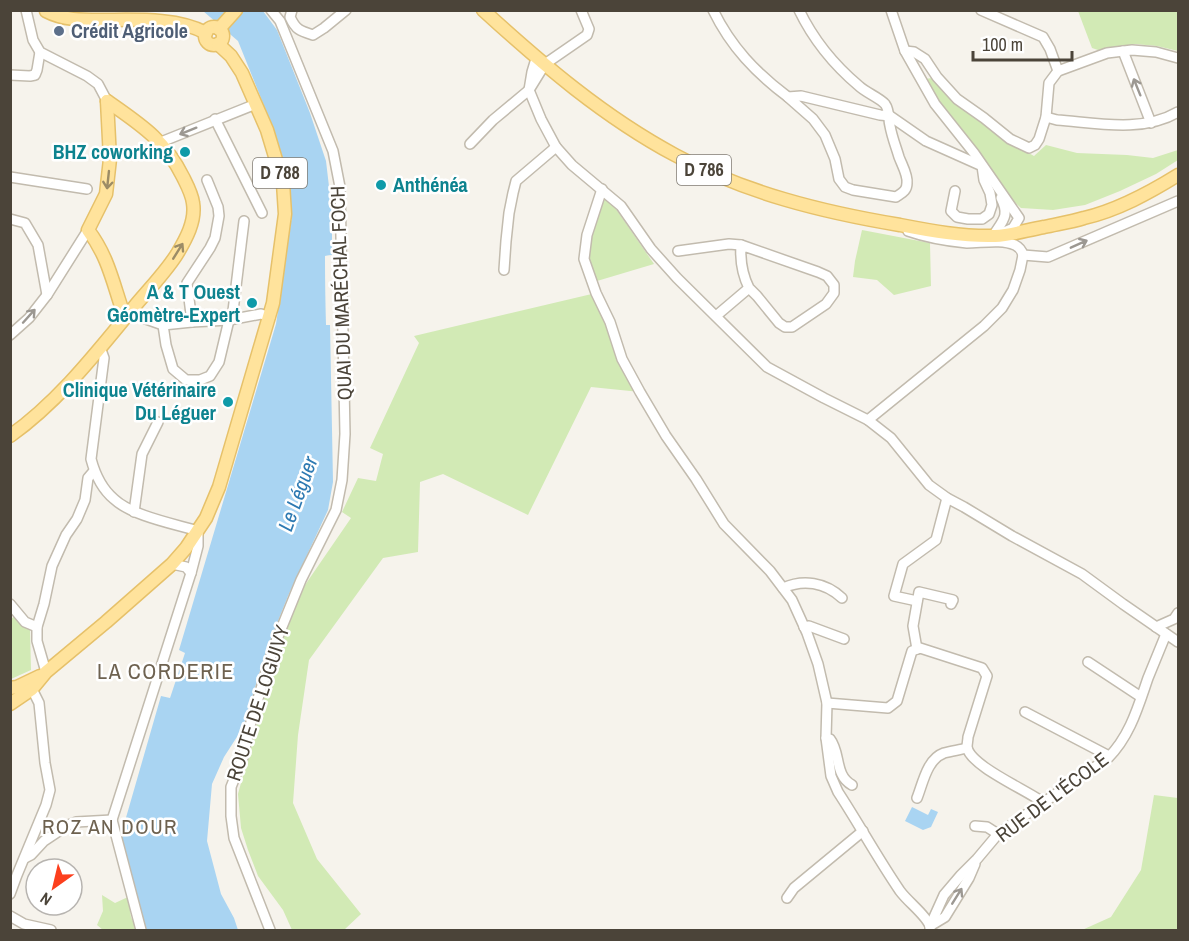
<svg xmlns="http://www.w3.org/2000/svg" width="1189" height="941" font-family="'Archivo Narrow',sans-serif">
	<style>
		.green { fill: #d2eab5 }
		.water { fill: #a9d4f2 }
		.pier { fill: #f6f3ec }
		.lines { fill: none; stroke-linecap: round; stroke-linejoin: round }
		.minor-casing { stroke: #c2bbae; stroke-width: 12 }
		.major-casing { stroke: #e6c16a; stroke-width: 15 }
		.minor { stroke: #fff; stroke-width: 9 }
		.major { stroke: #ffe39c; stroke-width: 12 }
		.oneway { stroke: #9c9892 }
		.oneway2 { stroke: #9c8c66 }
		.service-dot { fill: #5c6f8a; stroke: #fff; stroke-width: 2 }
		.culture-dot { fill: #0f9aa8; stroke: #fff; stroke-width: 2 }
		.labels { text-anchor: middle; stroke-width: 5; stroke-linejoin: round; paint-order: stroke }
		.shield { fill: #fff; stroke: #817c74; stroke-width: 1.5 }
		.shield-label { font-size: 18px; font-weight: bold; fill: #4b4439 }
		.service-label { font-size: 20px; font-weight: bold; fill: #4e5e75; stroke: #fff; text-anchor: start }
		.culture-label { font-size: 20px; font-weight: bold; fill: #0d838f; stroke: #fff; text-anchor: end }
		.street-label { font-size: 20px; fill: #4b4439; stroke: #fff }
		.water-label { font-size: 21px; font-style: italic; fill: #2e7ab2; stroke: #fff }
		.neighbourhood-label { font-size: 21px; letter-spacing: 1.5px; fill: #6e6250; stroke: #fff }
		.quarter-label { font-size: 22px; letter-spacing: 1.5px; fill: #6e6250; stroke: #fff }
	</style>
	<rect width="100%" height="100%" fill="#f6f3ec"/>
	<g class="green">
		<polygon points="1078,11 1178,11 1178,51 1157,46 1135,44 1101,51 1092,48"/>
		<polygon points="932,78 953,100 980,119 1006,140 1034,156 1046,145 1077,153 1127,155 1153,158 1178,150 1178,160 1156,174 1120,191 1085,205 1053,210 1021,208 1011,199 968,137 944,108 925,79"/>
		<polygon points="605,198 616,209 654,264 597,281 587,259 596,221"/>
		<polygon points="862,230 930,243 931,286 894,295 877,280 853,277 855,261"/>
		<polygon points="596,293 640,392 591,387 528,515 443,474 420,482 418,552 383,558 309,660 298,735 293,803 317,859 361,914 344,930 292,930 283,910 258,876 248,850 241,828 238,794 277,651 305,585 351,518 342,512 358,478 376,481 383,454 370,448 419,343 414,336"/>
		<polygon points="16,615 30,629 31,670 11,679 11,619"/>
		<polygon points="1154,795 1178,798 1178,930 1082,930 1111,917 1141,870"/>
		<polygon points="102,895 115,903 128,897 131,917 137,930 103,930 97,925 103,911"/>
	</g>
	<g class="water">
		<polygon points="203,11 263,11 277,30 310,113 326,161 332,212 332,255 325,256 326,325 330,325 333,482 328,510 288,596 266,651 247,714 242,729 224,757 212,784 207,841 221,894 234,918 238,930 144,930 118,831 123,828 161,696 170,698 185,653 179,650 276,324 292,215 287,171 273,128 238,41"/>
		<polygon points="912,807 928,815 931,809 938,812 931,827 923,830 905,821"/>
	</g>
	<polygon class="pier" points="335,255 333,258 328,258 329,322 332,323 333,325 326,325 325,256"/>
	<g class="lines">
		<defs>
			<g id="minor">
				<polyline points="26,10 33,40 40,52 87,76 98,84 107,101"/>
				<path d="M292 10 290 17C296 30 300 31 313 35L324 28 346 10"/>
				<path d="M713 10C731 47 756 73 788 97L801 96 880 115 890 116 926 141 982 166 984 180 990 193 992 205 989 214 982 219H968L957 217 951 211 955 191"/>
				<polyline points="891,10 905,51 935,104 974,153 1019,218 1013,228 1004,232"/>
				<polyline points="981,10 1043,37 1050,49 1058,71"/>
				<polyline points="905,51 914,52 925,59 937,77 957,99 984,118 1010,139 1029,148 1035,145 1039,139 1046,117 1049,83 1058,71 1107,53 1132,50 1156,52 1178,58"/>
				<polyline points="1123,51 1151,123"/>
				<polyline points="538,58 535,62 532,72 529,90 541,119 556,147 572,165 621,206 651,249 677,278 767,367 824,398 868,420 891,438 929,485 947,498 964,507 1012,536 1082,574 1123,604 1178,642"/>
				<polyline points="10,75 30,76 35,75 37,70 40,52"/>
				<path d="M788 97 813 119 825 135 835 159 839 179 845 187 853 190 896 197C902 193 907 191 907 183 908 175 902 165 899 157 896 147 892 137 890 126 888 119 890 111 885 104 880 98 865 92 859 86 834 65 813 39 799 10"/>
				<path d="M1046 117 1057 120C1097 123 1142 133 1178 112"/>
				<polyline points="215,119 262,213"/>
				<polyline points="161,142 256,104"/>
				<polyline points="470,144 493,120 529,90 545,64 587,35 589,29 581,10"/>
				<polyline points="10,177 87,189"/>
				<path d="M602 189 587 235 584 259 596 293 610 322 622 359 640 392 666 436 696 479 724 524 770 571 792 600 807 633 818 664 827 703 826 738 831 776 838 792C859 824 878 859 900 891 908 902 926 915 930 926"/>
				<polyline points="10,219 25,223 38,245 47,295"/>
				<path d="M908 231C928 238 946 241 967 243 982 243 1001 239 1015 245 1019 247 1022 251 1023 255"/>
				<path d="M993 236C1003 220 1010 216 1001 198"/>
				<polyline points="678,251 729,244 741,245"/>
				<polyline points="1023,255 1048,257 1178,201"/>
				<polyline points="504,270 506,241 509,213 513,193 516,181 556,147"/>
				<polyline points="129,313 163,325 192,322 229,320 261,314 270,317"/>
				<path d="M716 316 749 288 757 296 779 323 785 327H792L826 304 834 293V285L827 276 818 272 741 245C740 260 742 274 749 288"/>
				<polyline points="232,319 244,221"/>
				<polyline points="192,322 187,283 210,248 215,238 219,216 218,207 207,180"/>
				<polyline points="163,325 166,345 173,369 186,380 200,380 210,376 219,362 229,320"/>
				<polyline points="10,335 29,318 47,295 88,230"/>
				<path d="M100 347 104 358 91 459C95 474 102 489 114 499 132 516 175 524 198 531V546L191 573 112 820"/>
				<polyline points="868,420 984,326 1002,308 1013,290 1020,270 1023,255"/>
				<polyline points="134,512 142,454 158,422"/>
				<polyline points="172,564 186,567 191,573"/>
				<path d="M783 588C803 579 825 582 842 598"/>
				<polyline points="917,601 894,596 903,564 936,540 947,498"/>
				<polyline points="10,604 25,622 37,627"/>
				<polyline points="804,627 809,626 844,639"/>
				<polyline points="1156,627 1174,619 1178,613"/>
				<polyline points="917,649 913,626 919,592 953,600 951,604"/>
				<polyline points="1088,662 1141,697"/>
				<polyline points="46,672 37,641 37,627 44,604 52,566 66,535 77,519 85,500 88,478 94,471"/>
				<path d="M827 703 888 708 897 701 912 651 920 648 982 668 987 676 968 737C968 740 967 744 967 747 970 766 1027 790 1044 803"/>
				<polyline points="1025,712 1109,756"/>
				<path d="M826 738 830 739C841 753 834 775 852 785"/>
				<path d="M917 798C923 783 927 759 944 753 951 751 959 750 967 748"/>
				<polyline points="112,820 141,930"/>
				<polyline points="975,826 987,827 998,834"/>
				<polyline points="25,858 31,855 44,841 68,825 76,822 112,820"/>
				<polyline points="10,894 17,875 46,805 50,790 45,763 39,703 32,689"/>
				<polyline points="787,898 794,888 863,831"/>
				<polyline points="10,916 24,924 51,930"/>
				<polyline points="930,926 945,917 969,878 975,864"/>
				<path d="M930 929V926L944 895 961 875 977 859 998 834 1108 758C1130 736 1138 707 1148 678 1154 663 1160 649 1166 634"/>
				<polyline points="270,930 234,838 231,816 231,787 243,757 251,722 273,649 301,580 336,510 342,480 345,434 340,187 333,151 280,21 271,10"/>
			</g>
			<g id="major">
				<path d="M483 10C542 64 604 117 675 155 745 193 822 212 900 225 931 231 963 237 995 236 1012 235 1027 230 1044 227 1057 224 1071 222 1084 218 1118 210 1149 193 1178 175"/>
				<path d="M46 11C63 20 82 20 101 20 133 20 177 17 206 33"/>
				<circle cx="214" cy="36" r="9"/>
				<polyline points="219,29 236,10"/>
				<path d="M107 101 110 159 106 194 88 230C107 255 112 279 122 309L129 313"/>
				<path d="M10 436C59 401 96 353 134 307 148 290 165 273 177 254 186 239 196 221 193 203 192 194 187 185 183 177 164 139 141 125 107 101"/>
				<polyline points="10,688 17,687 40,676"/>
				<polyline points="10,704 32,689 46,672 106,622 172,564 186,548 206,518 219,487 273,303 285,214 283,183 267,130 242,73 231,56 218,44"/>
			</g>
		</defs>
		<use href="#minor" class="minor-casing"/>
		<use href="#major" class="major-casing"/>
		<use href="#minor" class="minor"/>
		<use href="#major" class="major"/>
	</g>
	<defs><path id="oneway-shaft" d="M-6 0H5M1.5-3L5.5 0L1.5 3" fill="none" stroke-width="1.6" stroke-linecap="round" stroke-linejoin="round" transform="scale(1.5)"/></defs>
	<g class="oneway">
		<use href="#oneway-shaft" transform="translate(1137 87) rotate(-112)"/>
		<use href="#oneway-shaft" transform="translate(188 131) rotate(158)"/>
		<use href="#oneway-shaft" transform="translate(1079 244) rotate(-24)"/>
		<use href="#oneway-shaft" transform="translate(29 316) rotate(-48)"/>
		<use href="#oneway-shaft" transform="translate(957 896) rotate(-58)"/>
	</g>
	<g class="oneway2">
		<use href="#oneway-shaft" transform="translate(108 180) rotate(96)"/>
		<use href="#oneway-shaft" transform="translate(178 251) rotate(-58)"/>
	</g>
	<circle class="service-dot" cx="59" cy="31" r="6"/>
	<g class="culture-dot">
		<circle cx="185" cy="152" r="6"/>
		<circle cx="381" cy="185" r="6"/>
		<circle cx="252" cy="303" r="6"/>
		<circle cx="228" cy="402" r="6"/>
	</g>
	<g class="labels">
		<g class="shield">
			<rect x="677" y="155" width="54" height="30" rx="4.5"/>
			<rect x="253" y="158" width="54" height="30" rx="4.5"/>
		</g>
		<g class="shield-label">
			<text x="704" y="176">D 786</text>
			<text x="280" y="179">D 788</text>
		</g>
		<g class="service-label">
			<text x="71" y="38">Crédit Agricole</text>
		</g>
		<g class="culture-label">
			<text x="173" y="159">BHZ coworking</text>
			<text x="393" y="192" text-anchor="start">Anthénéa</text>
			<text x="240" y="299">A &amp; T Ouest<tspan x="240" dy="23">Géomètre-Expert</tspan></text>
			<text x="216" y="397">Clinique Vétérinaire<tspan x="216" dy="23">Du Léguer</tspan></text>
		</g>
		<g class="street-label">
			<text transform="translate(341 293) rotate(-92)" y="7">QUAI DU MARÉCHAL FOCH</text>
			<text transform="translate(258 703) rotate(-72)" y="7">ROUTE DE LOGUIVY</text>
			<text transform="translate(1052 797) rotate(-37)" y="7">RUE DE L'ÉCOLE</text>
		</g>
		<g class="water-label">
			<text transform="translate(298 494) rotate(-70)" y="7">Le Léguer</text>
		</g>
		<g class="neighbourhood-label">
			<text x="110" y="834">ROZ AN DOUR</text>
		</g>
		<g class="quarter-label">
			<text x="166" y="679">LA CORDERIE</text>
		</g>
	</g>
	<rect width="1189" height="941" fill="none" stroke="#4b4439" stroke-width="24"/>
	<g transform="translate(54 887) rotate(214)"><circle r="28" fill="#ffffff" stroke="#b7b4b0" stroke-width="1.5"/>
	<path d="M0-4.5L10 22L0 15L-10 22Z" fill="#fc3f1d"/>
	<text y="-9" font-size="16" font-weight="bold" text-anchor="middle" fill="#4b4439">N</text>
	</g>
	<path d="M973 51v9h99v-9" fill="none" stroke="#4b4439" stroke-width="3"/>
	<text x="982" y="51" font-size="18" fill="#4b4439" stroke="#ffffff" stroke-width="4.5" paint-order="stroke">100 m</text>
</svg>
